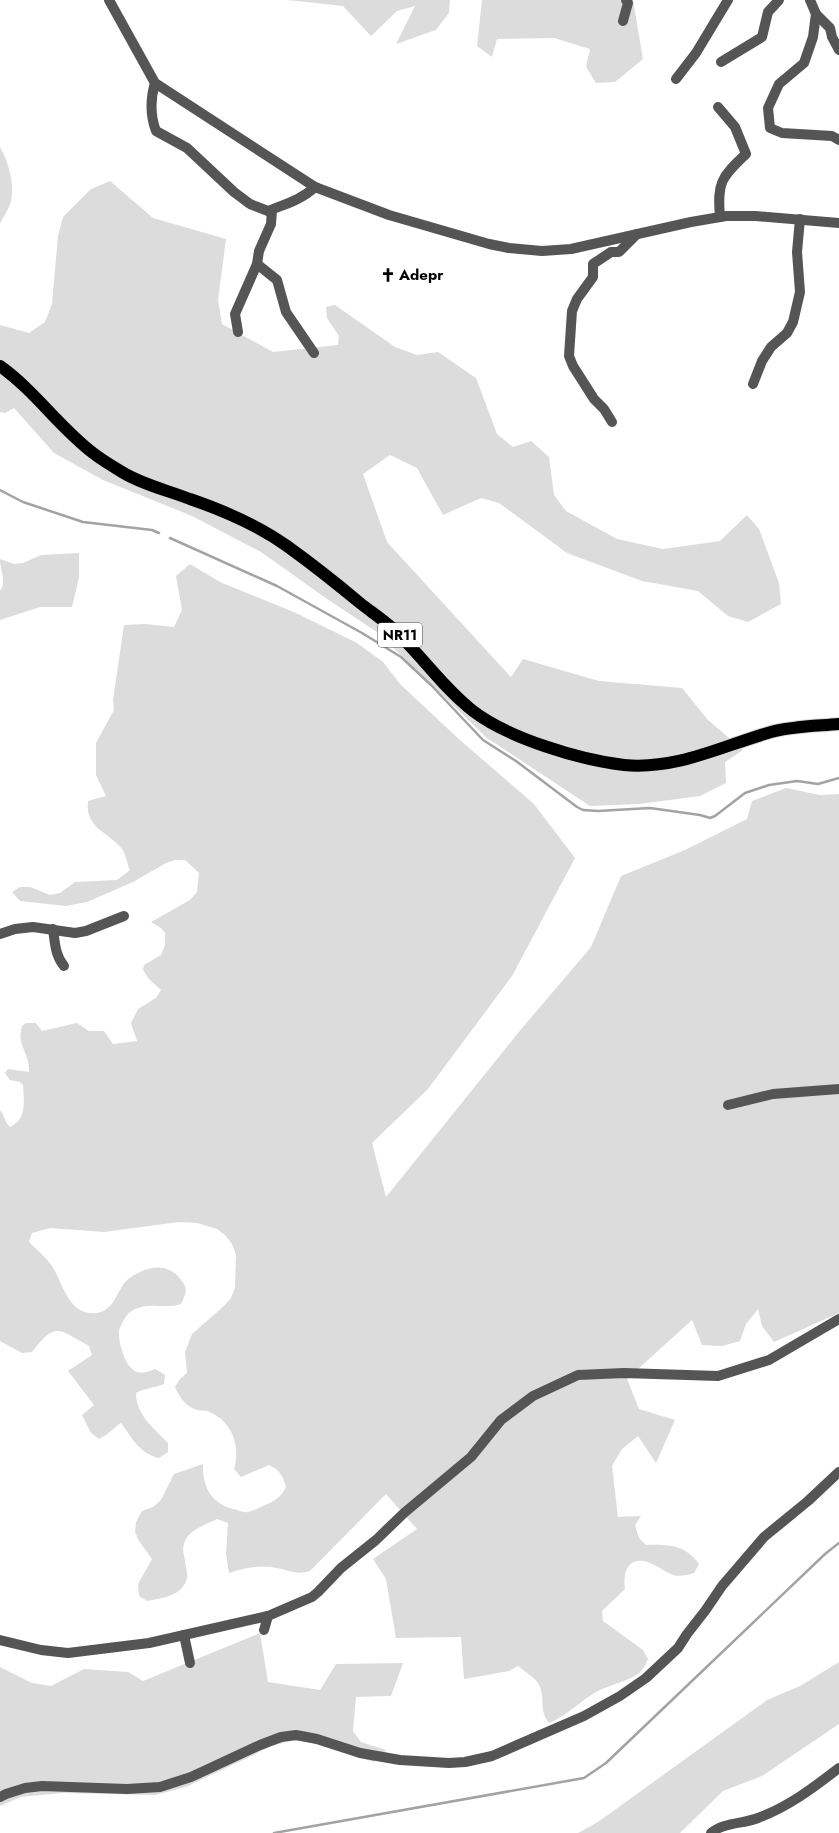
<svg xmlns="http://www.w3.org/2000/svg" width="839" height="1833" font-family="Jost,sans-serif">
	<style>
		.green { fill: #dcdcdc }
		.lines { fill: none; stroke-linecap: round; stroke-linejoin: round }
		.stream { stroke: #a3a3a3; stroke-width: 2.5 }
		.highway-casing { stroke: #dbdbdb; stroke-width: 14 }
		.minor { stroke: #555; stroke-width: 10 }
		.highway { stroke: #000; stroke-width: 12 }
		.labels { text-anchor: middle; stroke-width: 3; stroke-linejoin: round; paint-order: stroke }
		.shield { fill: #fff; stroke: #4c4c4c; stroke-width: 1 }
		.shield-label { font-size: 14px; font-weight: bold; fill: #000 }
		.poi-label { font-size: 15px; font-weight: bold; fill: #000; stroke: #fff; text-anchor: start }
	</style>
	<rect width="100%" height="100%" fill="#fff"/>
	<g class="green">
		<polygon points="287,0 450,0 449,13 436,30 396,44 415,6 397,11 371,36 343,6"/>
		<polygon points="482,0 633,0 643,59 615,82 596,83 586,67 590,49 554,38 497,39 492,57 477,46"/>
		<path d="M0 147C8 161 15 184 11 201 9 209 3 217 0 224Z"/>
		<polygon points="110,181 153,218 226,239 218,300 222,324 273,352 338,345 339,336 327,318 326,307 335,305 395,347 417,355 438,352 476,378 497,434 513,447 531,441 549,457 554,495 566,511 617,539 663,549 720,541 747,515 759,529 779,583 781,604 748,622 728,616 698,591 642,581 567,553 499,503 481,498 443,515 417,468 390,455 363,474 387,542 511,677 523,659 599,681 682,688 708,720 743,750 725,762 726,783 700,796 639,804 590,806 487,738 377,632 330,601 261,552 192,516 103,480 54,453 14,408 5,413 0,412 0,325 29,333 45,322 52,304 58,236 63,217 91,189"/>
		<path d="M79 553V577L72 607H40L0 620V591C7 582 0 570 0 559L14 564 23 563 41 555Z"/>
		<path d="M190 564 220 582 296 613 357 643 383 662 401 685 461 741 534 804 575 858 512 976 428 1089 372 1143 386 1197 518 1033 591 947 621 876 685 850 747 819 752 801 786 788 820 795 839 794V1313L774 1342 762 1326 758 1309 746 1324 740 1341 722 1346 702 1345 692 1320 627 1379 639 1409 675 1420 656 1463 638 1436 622 1449 612 1466 618 1517 641 1516 635 1525 639 1538 646 1545C668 1544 686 1545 699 1564L694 1573C687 1575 680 1577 673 1575 663 1571 654 1563 644 1561 626 1558 623 1576 625 1589L602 1611 603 1621 643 1650 648 1659C645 1666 642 1672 635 1676 624 1682 610 1685 598 1691 581 1700 567 1716 549 1723 539 1710 545 1701 540 1687 537 1678 525 1672 518 1666L509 1671 464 1679 461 1637 396 1638 386 1579 373 1559 417 1529 386 1494 310 1571C294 1576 285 1568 270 1567 255 1565 242 1569 229 1573L226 1554 228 1523 217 1519C207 1524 192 1529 186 1539 182 1546 183 1552 185 1560 185 1565 188 1573 187 1578 183 1596 162 1598 147 1601L139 1596 138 1584 152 1559 139 1541 135 1532 136 1522 142 1511 153 1507 161 1500 174 1474 203 1464C202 1486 211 1503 233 1509 238 1510 244 1513 248 1512 253 1511 259 1508 263 1506 274 1501 281 1498 286 1487 283 1475 279 1470 269 1465L241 1477 234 1469C241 1446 232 1420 207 1411 204 1410 201 1411 198 1410 187 1408 179 1397 175 1387L180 1379 187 1373 185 1352 192 1334 224 1306 231 1298 235 1288 236 1255 232 1244 225 1235 217 1229 197 1223 179 1222 104 1232 50 1228 32 1233 29 1242C36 1249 46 1257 52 1266 62 1281 66 1306 85 1312 92 1314 99 1314 105 1310 115 1304 117 1293 123 1285 127 1279 133 1275 140 1272 157 1264 173 1266 184 1284 188 1291 184 1298 181 1304 162 1310 148 1300 130 1312 126 1315 120 1326 119 1331 118 1342 125 1368 137 1372 143 1374 150 1371 155 1369L165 1375 164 1384C155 1388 145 1388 136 1393 136 1415 154 1428 168 1443V1452L159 1458C139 1453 133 1439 121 1423 113 1428 108 1435 99 1439L91 1433 82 1415 94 1405 68 1371 92 1355 89 1346C58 1329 56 1321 32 1352L22 1353 0 1341V1110C5 1116 4 1121 10 1127 27 1119 24 1101 23 1085L20 1082 10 1080 5 1073 8 1069 29 1072C30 1052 16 1047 22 1026L26 1023H36L42 1031 77 1023 89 1031H104L113 1044 137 1041 131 1023 138 1009 156 998 161 990 149 979 143 970 144 965 161 955 165 945V933L161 928 151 922 190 900 197 892 199 873 185 860H175L166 863 133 882 87 902 66 906 20 901 12 892 20 887H30L50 895 60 893 75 882 117 880 130 870C127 864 126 854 122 849 108 831 85 829 88 801L106 796 96 775V743L114 710 113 700 124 625 145 624 174 627 182 610 176 576Z"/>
		<polygon points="260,1633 268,1682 320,1690 336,1664 403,1663 391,1696 356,1697 353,1731 361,1742 386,1750 374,1762 306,1741 290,1741 272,1746 186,1787 155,1795 62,1793 21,1797 0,1806 0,1667 32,1683 51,1686 84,1669 128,1672 143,1681"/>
		<polygon points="839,1662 839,1724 762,1776 723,1791 680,1833 578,1833 598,1822 767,1700 800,1686"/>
	</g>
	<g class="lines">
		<g class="stream">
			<polyline points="0,490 23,502 83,522 152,530 159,533"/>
			<polyline points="170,538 277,586 362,633 401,657 431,685 483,740 516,761 577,807 583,810 598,811 650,808 700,815 710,818 715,816 745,793 769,785 797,781 818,784 839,778"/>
			<polyline points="274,1833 584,1778 606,1763 825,1554 839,1543"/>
		</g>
		<defs>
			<path id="highway" d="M0 366C35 391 59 427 93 453 102 460 112 466 122 472 143 485 167 490 190 499 222 510 259 526 287 546 312 564 336 583 360 603 370 611 381 618 391 627 420 653 442 687 473 711 508 738 580 760 624 765 677 770 722 746 771 732 793 726 817 726 839 724"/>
		</defs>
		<use href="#highway" class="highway-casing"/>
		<g class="minor">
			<polyline points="109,0 155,83 315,187 389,215 489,244 509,248 542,251 571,249 691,222 726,216 755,216 839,223"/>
			<polyline points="810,0 816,14 813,37 804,63 779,84 768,108 770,128 782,133 832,136 839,140"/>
			<polyline points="816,14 830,28 832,37 839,50"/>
			<polyline points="623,21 628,3 626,0"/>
			<polyline points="721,62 762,37 768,12 779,0"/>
			<polyline points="676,79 696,53 728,0"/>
			<path d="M155 83C150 100 150 115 156 131L187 148 234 192 250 204 268 211C285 204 301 200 315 187"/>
			<path d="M718 107 735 127 746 154C721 177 717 183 720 217"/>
			<polyline points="257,264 277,280 286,312 314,353"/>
			<polyline points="238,332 235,314 257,264 259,251 271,224 272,210"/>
			<polyline points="753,384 762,361 771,347 787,333 793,322 800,292 797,252 800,219"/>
			<polyline points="612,422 604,409 594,399 573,366 569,356 572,311 577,299 593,277 593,264 611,252 619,252 637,234"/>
			<path d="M53 929C55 943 55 955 64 966"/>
			<polyline points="0,934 15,929 33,927 75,933 86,931 124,916"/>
			<polyline points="728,1105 773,1094 839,1089"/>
			<polyline points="264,1630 268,1616"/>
			<polyline points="184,1635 190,1663"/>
			<polyline points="0,1640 41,1650 68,1653 149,1643 268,1616 312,1597 318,1592 341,1568 376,1540 404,1513 471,1457 501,1420 533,1396 578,1375 624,1373 718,1376 769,1360 839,1319"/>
			<polyline points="0,1797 6,1794 25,1788 42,1786 127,1789 160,1787 191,1777 260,1745 281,1737 296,1735 317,1739 360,1753 400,1760 449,1763 465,1762 492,1756 584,1716 620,1696 646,1678 678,1648 687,1634 705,1611 722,1586 764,1537 808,1501 839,1472"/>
			<path d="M711 1833C724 1822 743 1824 758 1818 788 1807 813 1788 839 1768"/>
		</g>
		<use href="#highway" class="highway"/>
	</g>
	<defs>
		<symbol id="church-bare" viewBox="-9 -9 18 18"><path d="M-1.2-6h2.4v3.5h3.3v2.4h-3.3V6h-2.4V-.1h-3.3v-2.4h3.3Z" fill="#000" stroke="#fff" stroke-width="2.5" paint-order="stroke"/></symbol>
	</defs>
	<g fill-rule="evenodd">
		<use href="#church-bare" x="378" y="265" width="20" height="20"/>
	</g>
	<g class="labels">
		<rect class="shield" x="378" y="623" width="44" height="24" rx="3"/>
		<g class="shield-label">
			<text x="400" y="640">NR11</text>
		</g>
		<g class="poi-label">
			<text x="399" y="280">Adepr</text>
		</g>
	</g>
</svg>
